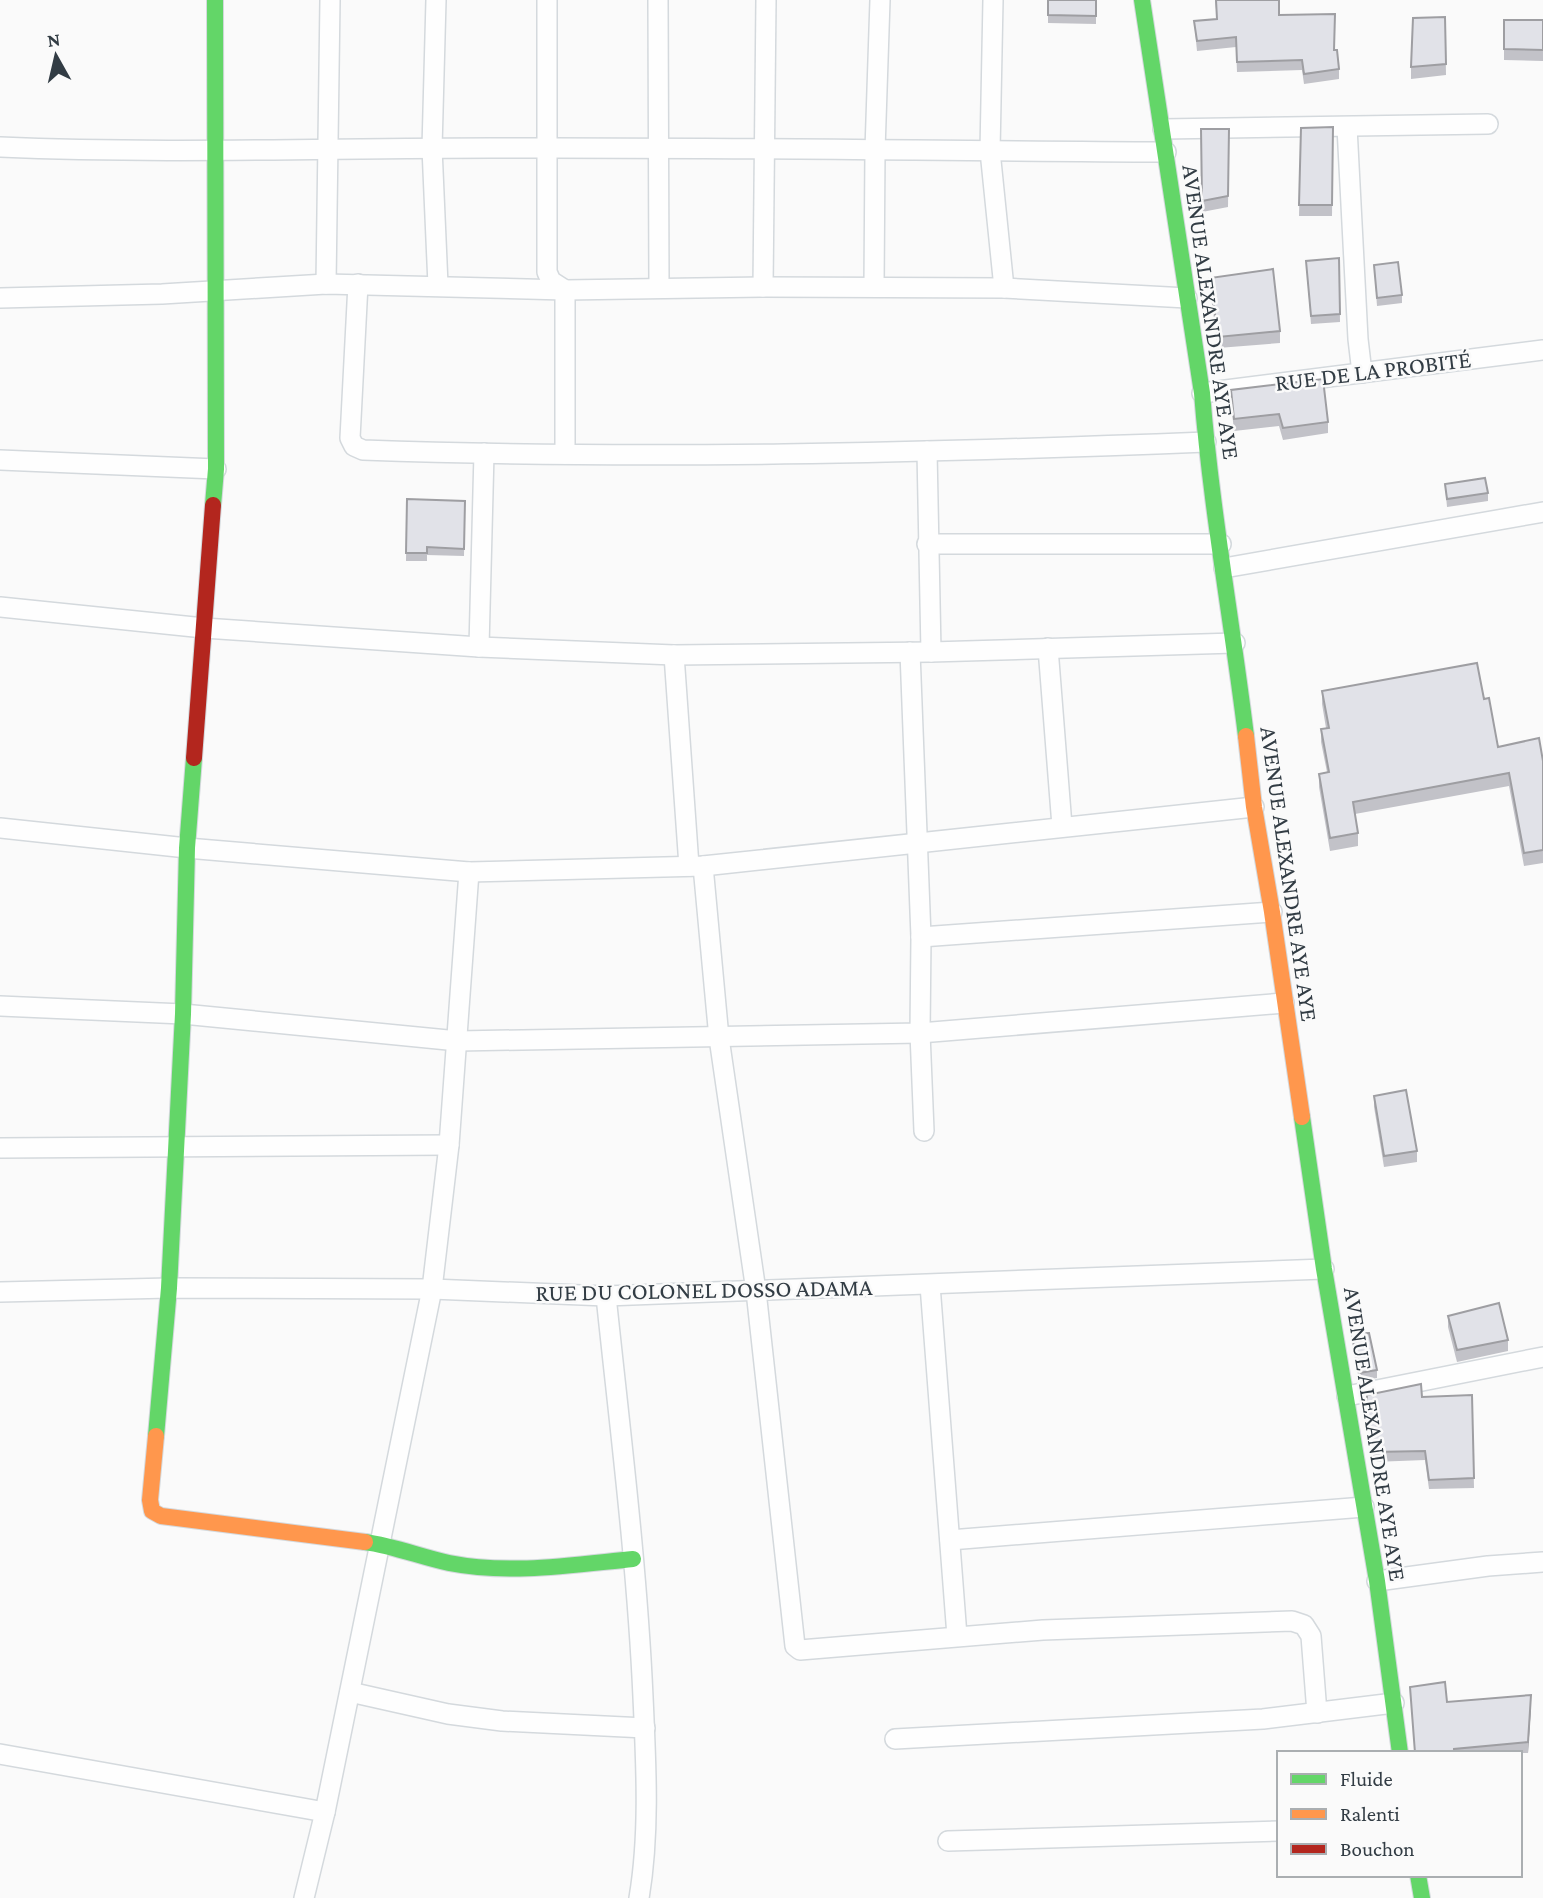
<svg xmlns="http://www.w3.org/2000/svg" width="1543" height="1898" font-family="'Crimson Pro',serif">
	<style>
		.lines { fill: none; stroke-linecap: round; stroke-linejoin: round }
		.street-casing { stroke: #d4d9dd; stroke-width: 22 }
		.fast-casing { stroke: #d4d9dd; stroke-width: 18 }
		.slow-casing { stroke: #d4d9dd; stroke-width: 18 }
		.jam-casing { stroke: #d4d9dd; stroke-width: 18 }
		.street { stroke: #fefefe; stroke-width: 19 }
		.fast { stroke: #63d668; stroke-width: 16 }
		.slow { stroke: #ff974d; stroke-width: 16 }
		.jam { stroke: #b3261e; stroke-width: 16 }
		.wall { fill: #c2c2c8 }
		.shaded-wall { fill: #9e9ea2 }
		.building { fill: #e1e2e8; stroke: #9e9ea2; stroke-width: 2 }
		.labels { text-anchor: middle; stroke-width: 5; stroke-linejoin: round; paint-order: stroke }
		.street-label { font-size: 24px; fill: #323c44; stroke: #fafafa }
	</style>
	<rect width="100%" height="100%" fill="#fafafa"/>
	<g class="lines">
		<defs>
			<g id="street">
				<polyline points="436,0 432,148 438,285"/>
				<polyline points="547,0 547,272 551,281 565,290 565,454"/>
				<polyline points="658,0 659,288"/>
				<polyline points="993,0 990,151 1004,288"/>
				<polyline points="1347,127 1358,339 1362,373"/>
				<polyline points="1163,129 1488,124"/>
				<path d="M0 147C164 154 328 148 492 148 717 147 942 151 1166 152"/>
				<polyline points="326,284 330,0"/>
				<path d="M358 284 350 438 354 446 363 450C644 460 925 453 1206 442"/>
				<polyline points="763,287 766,0"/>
				<polyline points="874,287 875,150 880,0"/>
				<polyline points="0,298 162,294 326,284 565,290 763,287 1004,288 1187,298"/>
				<polyline points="1202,393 1543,350"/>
				<polyline points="927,451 931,652"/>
				<polyline points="0,460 216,469"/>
				<polyline points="927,544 1221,544"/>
				<polyline points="1224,568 1543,512"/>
				<polyline points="0,607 204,628 479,647 674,655 931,652 1235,643"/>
				<polyline points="479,647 484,453"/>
				<polyline points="1048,648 1062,826"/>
				<polyline points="910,652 921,937 920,1033 924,1131"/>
				<polyline points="674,655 689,866"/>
				<polyline points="0,828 187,848 469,872 703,866 1254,807"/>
				<polyline points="703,866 719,1038 756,1291 795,1646 800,1650 1043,1630 1292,1621 1304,1625 1311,1636 1317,1713"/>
				<polyline points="921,937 1272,912"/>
				<polyline points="0,1006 183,1014 458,1041 920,1033 1284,1003"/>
				<polyline points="0,1148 449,1145"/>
				<polyline points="930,1285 957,1636"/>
				<polyline points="0,1292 169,1288 432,1289 606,1296 1324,1269"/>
				<path d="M606 1296C620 1430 637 1563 643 1697 646 1763 650 1833 639 1898"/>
				<polyline points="1347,1396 1543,1357"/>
				<polyline points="950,1540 1364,1507"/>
				<polyline points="1377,1581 1488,1566 1543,1562"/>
				<polyline points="350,1692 448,1714 502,1721 645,1728"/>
				<polyline points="895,1739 1263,1719 1394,1703"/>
				<polyline points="0,1754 325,1812"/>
				<polyline points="948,1841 1279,1831"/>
				<polyline points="304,1898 325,1812 432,1289 449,1145 469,872"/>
			</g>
			<g id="fast">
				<path d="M1142 0 1202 393C1211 508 1232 621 1246 736"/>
				<polyline points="213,505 216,469 215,0"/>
				<polyline points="1302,1117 1324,1269 1377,1581 1400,1753"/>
				<polyline points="156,1436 169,1288 183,1014 187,848 194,758"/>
				<path d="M365 1542C394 1546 421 1557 449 1563 510 1575 572 1565 633 1559"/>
				<polyline points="1418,1875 1422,1898"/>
			</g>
			<g id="slow">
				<polyline points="1246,736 1254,807 1272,912 1302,1117"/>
				<polyline points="156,1436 150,1500 152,1511 161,1516 365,1542"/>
			</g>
			<polyline id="jam" points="194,758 213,505"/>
		</defs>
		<use href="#street" class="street-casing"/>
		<use href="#fast" class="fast-casing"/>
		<use href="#slow" class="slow-casing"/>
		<use href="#jam" class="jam-casing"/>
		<use href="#street" class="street"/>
		<use href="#fast" class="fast"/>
		<use href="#slow" class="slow"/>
		<use href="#jam" class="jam"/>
	</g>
	<g class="wall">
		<polygon points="1048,0 1096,0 1096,24 1048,23"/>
		<polygon points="1215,0 1279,0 1279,15 1334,50 1339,69 1339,79 1304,84 1302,70 1237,72 1236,47 1197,51 1194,21 1217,19"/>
		<polygon points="1445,17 1446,75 1411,79 1411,67"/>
		<polygon points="1504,20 1543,20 1543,61 1504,60"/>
		<polygon points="1333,127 1332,216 1299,216 1301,128"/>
		<polygon points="1201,129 1229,129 1228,207 1202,212"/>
		<polygon points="1339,258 1340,322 1311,324 1306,261"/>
		<polygon points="1374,265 1402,295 1402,303 1377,306"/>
		<polygon points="1210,278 1280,331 1280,343 1218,348 1210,290"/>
		<polygon points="1231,390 1328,422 1328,433 1283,440 1279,426 1234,431 1231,402"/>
		<polygon points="1445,484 1488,493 1488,501 1447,507"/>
		<polygon points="407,499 465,501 464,556 427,555 427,561 406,561"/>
		<polygon points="1322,691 1484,699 1498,747 1543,761 1543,863 1524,866 1509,786 1355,814 1358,833 1358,846 1330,851 1319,787 1319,774 1327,772 1321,742 1321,729 1326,728 1322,704"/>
		<polygon points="1374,1096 1417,1151 1417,1162 1384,1167 1374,1107"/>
		<polygon points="1448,1316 1508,1340 1508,1351 1457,1362 1448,1327"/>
		<polygon points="1352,1334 1377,1370 1377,1378 1359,1381 1352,1342"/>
		<polygon points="1367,1395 1422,1397 1472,1395 1474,1488 1429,1489 1425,1460 1373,1462 1366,1425"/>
		<polygon points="1410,1687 1447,1702 1531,1706 1528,1753 1415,1753"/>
	</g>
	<polygon class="shaded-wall" points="1531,1695 1531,1706 1528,1753 1528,1742"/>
	<g class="building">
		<polygon points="1048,0 1096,0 1096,16 1048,15"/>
		<polygon points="1216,0 1279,0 1279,15 1335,14 1334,50 1337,50 1339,69 1304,74 1302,60 1237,62 1236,37 1197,41 1194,21 1217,19"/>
		<polygon points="1445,17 1446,64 1411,67 1413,18"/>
		<polygon points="1504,20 1543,20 1543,50 1504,49"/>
		<polygon points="1333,127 1332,205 1299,205 1301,128"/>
		<polygon points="1201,129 1229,129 1228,196 1202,201"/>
		<polygon points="1339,258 1340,314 1311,316 1306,261"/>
		<polygon points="1398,262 1402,295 1377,298 1374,265"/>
		<polygon points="1273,269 1280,331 1218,337 1210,278"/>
		<polygon points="1323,379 1328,422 1283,428 1279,414 1234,419 1231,390"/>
		<polygon points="1485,478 1488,493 1447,499 1445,484"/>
		<polygon points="407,499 465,501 464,549 427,547 427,553 406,553"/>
		<polygon points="1477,663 1484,699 1489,698 1498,747 1539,738 1543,761 1543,850 1524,853 1509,773 1353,802 1358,833 1330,838 1319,774 1329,772 1321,729 1329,728 1322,691"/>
		<polygon points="1406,1090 1417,1151 1384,1156 1374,1096"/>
		<polygon points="1499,1303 1508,1340 1457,1350 1448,1316"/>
		<polygon points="1369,1333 1377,1370 1359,1373 1352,1334"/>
		<polygon points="1421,1384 1422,1397 1472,1395 1474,1478 1429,1480 1425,1451 1373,1452 1366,1415 1367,1395"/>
		<polygon points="1445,1682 1447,1702 1531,1695 1528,1742 1454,1749 1454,1753 1415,1753 1410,1687"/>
	</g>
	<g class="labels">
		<g class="street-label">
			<text transform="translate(1211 312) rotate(82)" y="8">AVENUE ALEXANDRE AYE AYE</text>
			<text transform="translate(1373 371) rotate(-7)" y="8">RUE DE LA PROBITÉ</text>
			<text transform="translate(1289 874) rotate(82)" y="8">AVENUE ALEXANDRE AYE AYE</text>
			<text transform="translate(704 1290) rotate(-1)" y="8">RUE DU COLONEL DOSSO ADAMA</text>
			<text transform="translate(1375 1434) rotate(81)" y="8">AVENUE ALEXANDRE AYE AYE</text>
		</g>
	</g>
	<rect x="1277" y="1751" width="245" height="126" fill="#fafafa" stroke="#aaaeb1" stroke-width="2"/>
	<rect x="1291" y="1774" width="35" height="10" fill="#63d668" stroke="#aaaeb1" stroke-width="2"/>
	<text x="1340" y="1786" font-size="21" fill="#323c44">Fluide</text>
	<rect x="1291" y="1809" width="35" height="10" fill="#ff974d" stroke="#aaaeb1" stroke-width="2"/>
	<text x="1340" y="1821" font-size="21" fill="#323c44">Ralenti</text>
	<rect x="1291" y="1844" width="35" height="10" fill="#b3261e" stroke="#aaaeb1" stroke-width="2"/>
	<text x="1340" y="1856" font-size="21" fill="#323c44">Bouchon</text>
	<g transform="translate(56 56) rotate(352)" stroke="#fafafa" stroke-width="5" paint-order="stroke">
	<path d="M0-5L12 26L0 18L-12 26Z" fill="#323c44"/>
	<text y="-10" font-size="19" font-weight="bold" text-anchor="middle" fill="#323c44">N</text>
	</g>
</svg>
